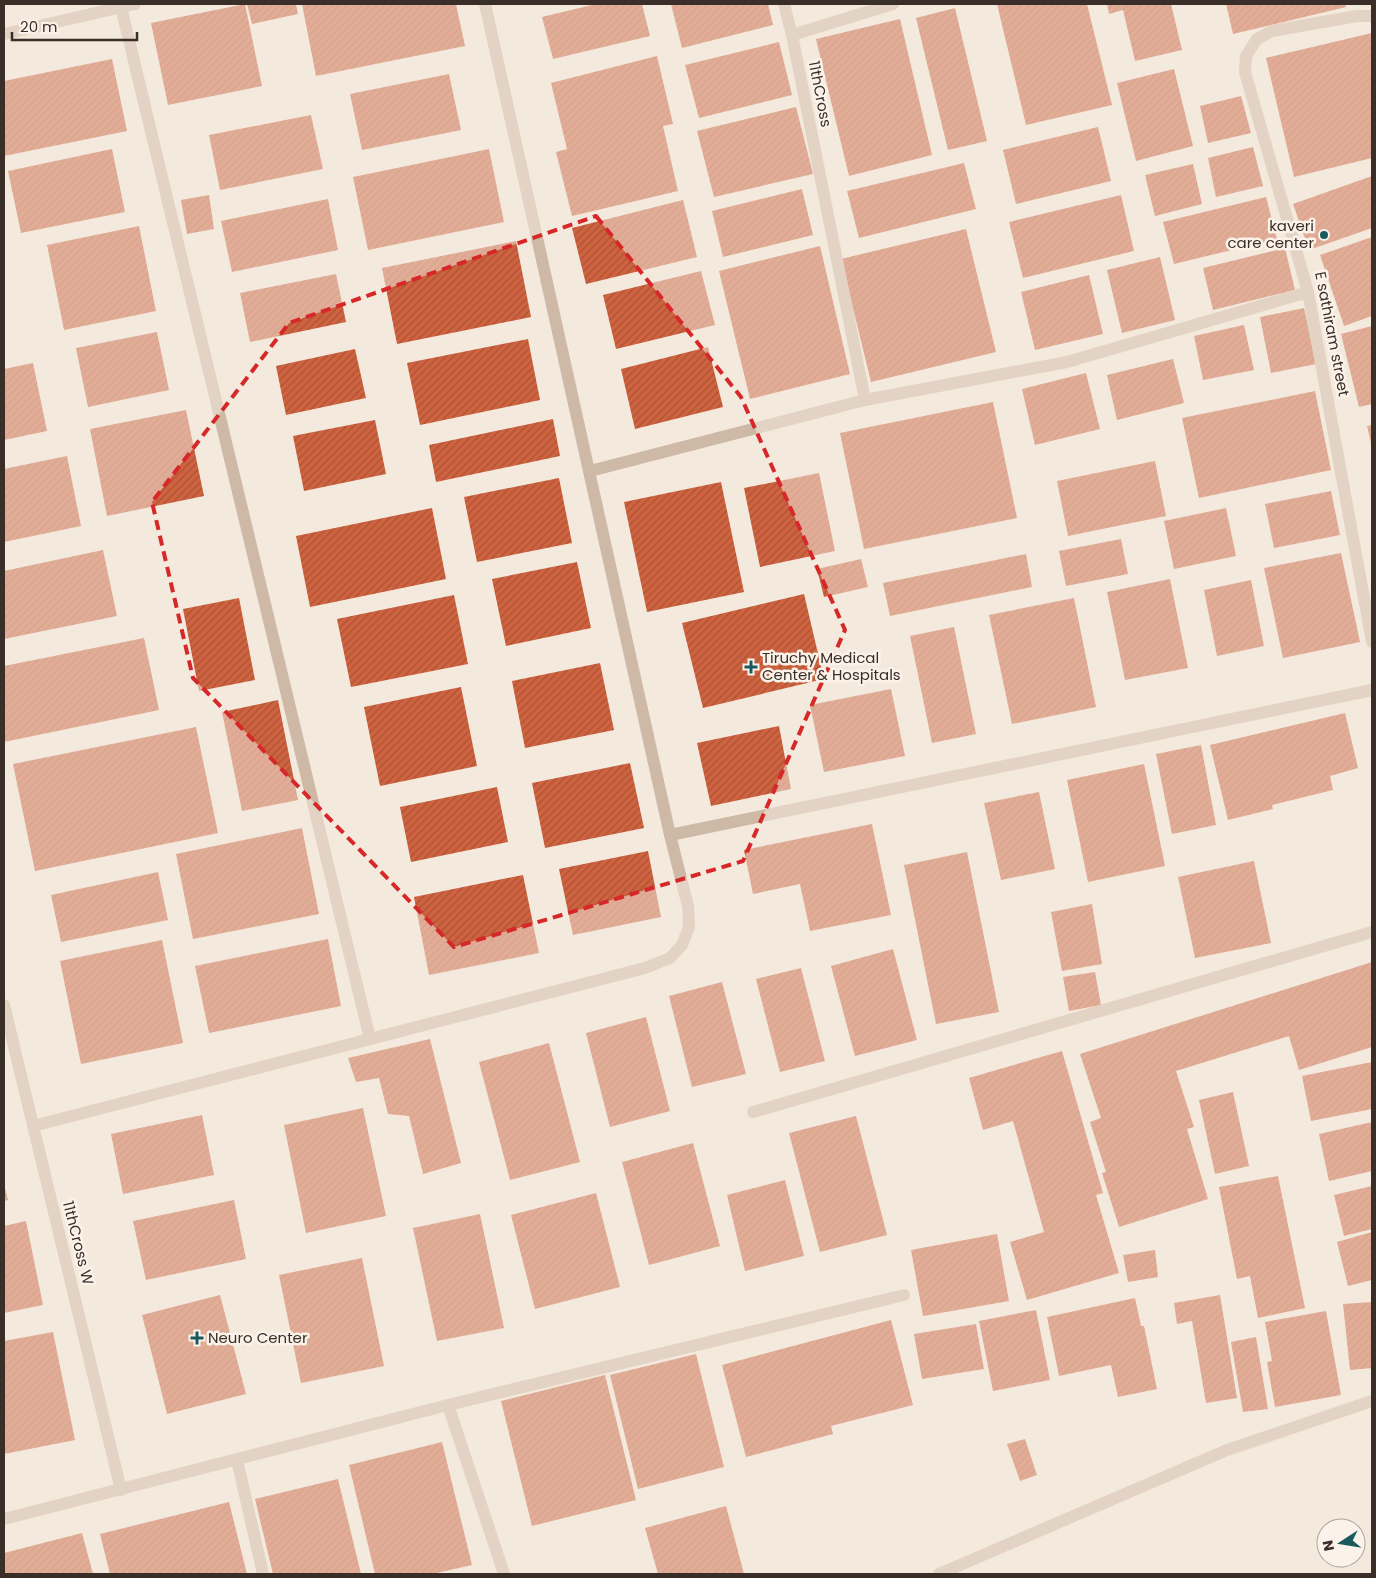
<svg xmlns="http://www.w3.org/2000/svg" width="1376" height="1578" font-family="Poppins,sans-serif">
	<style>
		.building { fill: url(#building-hatch) }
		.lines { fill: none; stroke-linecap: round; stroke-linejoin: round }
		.street { stroke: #ceb9a7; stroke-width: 12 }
		.marked { fill: none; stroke: #d62828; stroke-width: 4; stroke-dasharray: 10 6; stroke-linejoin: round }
		.poi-dot { fill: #1a5a5f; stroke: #fbf3ea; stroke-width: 2 }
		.labels { text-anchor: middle; stroke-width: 5; stroke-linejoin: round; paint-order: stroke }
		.street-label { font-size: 15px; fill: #3a2e28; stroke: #fbf3ea }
		.poi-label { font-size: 15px; fill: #3a2e28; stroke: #fbf3ea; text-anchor: start }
	</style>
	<defs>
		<pattern id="building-hatch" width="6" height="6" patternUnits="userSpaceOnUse" patternTransform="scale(1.25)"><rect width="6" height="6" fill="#cf6340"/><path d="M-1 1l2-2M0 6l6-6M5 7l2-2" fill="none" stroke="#a95236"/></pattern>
	</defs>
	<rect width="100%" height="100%" fill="#f4e9dd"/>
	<g class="building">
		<polygon points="245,4 262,86 168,105 151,23"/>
		<polygon points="247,4 296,4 298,14 252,24"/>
		<polygon points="302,4 456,4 465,46 316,76"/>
		<polygon points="596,4 642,4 650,36 553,59 542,17"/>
		<polygon points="671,4 768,4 773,25 682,48"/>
		<polygon points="997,4 1087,4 1112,105 1026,125"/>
		<polygon points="1107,4 1171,4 1182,50 1135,61 1123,10 1109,14"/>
		<polygon points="1226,4 1345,4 1346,7 1233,34"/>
		<polygon points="955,8 987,141 948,150 916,18"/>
		<polygon points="900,19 932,155 849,176 816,39"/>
		<polygon points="1372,33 1372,158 1294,177 1266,58"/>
		<polygon points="779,42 792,95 699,118 685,65"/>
		<polygon points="657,56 673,124 663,126 678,191 572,216 556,152 567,149 551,83"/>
		<polygon points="112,59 127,131 4,156 4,81"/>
		<polygon points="1174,69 1193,146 1136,161 1117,83"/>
		<polygon points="449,74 461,130 362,150 350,94"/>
		<polygon points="1241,96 1251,133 1208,143 1200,106"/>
		<polygon points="796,107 813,174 714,197 697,131"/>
		<polygon points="311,115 323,169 220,190 209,135"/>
		<polygon points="1098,127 1111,181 1016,204 1003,150"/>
		<polygon points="1253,147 1263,186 1216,197 1208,158"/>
		<polygon points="112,149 125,212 21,233 8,171"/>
		<polygon points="489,149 504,222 368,250 353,177"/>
		<polygon points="964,163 976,209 859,238 847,191"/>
		<polygon points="1193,164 1202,204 1155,216 1145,175"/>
		<polygon points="1372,176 1372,228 1309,250 1293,204"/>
		<polygon points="802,189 813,235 723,257 712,211"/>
		<polygon points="209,195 214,229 187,234 181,200"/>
		<polygon points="1121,195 1134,251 1023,278 1009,222"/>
		<polygon points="1266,197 1277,239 1174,264 1163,222"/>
		<polygon points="328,199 338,250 232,272 221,221"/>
		<polygon points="683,200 697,257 586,284 572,228"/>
		<polygon points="139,226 156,311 64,330 47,245"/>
		<polygon points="966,229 996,352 871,382 841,259"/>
		<polygon points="1372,237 1372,316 1344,326 1320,255"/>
		<polygon points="516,241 531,317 397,344 382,268"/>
		<polygon points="820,246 850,374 750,399 719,271"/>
		<polygon points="1285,248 1295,290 1213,310 1203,268"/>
		<polygon points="1160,257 1175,320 1122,333 1107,270"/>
		<polygon points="701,271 715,325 616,349 603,295"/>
		<polygon points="336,274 346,322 250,342 240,293"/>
		<polygon points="1089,275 1103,334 1035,350 1021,292"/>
		<polygon points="1304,308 1316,364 1271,373 1260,317"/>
		<polygon points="1244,325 1254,370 1203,380 1194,336"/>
		<polygon points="1372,326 1372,404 1359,407 1341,334"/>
		<polygon points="157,332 169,390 88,407 76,348"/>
		<polygon points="528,339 540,400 420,425 407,363"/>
		<polygon points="708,347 723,407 635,429 621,369"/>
		<polygon points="355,349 366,398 286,415 276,366"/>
		<polygon points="1173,359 1184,403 1117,420 1107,375"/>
		<polygon points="33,363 47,431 4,440 4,369"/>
		<polygon points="1086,373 1100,429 1035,445 1022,389"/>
		<polygon points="1315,391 1331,470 1199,498 1182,418"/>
		<polygon points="993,402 1017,518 864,549 840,433"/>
		<polygon points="186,410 204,496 107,516 90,429"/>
		<polygon points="553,419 560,456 436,482 429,445"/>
		<polygon points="375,420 386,474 304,491 293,436"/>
		<polygon points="1372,425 1372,447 1367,426"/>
		<polygon points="67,456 81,526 4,542 4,469"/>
		<polygon points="1155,461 1166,516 1068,536 1057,481"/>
		<polygon points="819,473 835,551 760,567 744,488"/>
		<polygon points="559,478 572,543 477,562 464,497"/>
		<polygon points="721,482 744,592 647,612 624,502"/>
		<polygon points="1331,491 1340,535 1274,548 1265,504"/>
		<polygon points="432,508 446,579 310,607 296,536"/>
		<polygon points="1226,508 1236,556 1174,569 1164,521"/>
		<polygon points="1121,539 1128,574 1066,586 1059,551"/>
		<polygon points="103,550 117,616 4,639 4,571"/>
		<polygon points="1341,553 1360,642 1283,658 1264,568"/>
		<polygon points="1026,554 1032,587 890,616 883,583"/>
		<polygon points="861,559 868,587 824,597 817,569"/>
		<polygon points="577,562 591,628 506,646 492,579"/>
		<polygon points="1170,579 1188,668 1125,680 1107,592"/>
		<polygon points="1251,580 1264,646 1217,656 1204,590"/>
		<polygon points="804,594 824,679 703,708 682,623"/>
		<polygon points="454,595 468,664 351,687 337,619"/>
		<polygon points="239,598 255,680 199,691 183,609"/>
		<polygon points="1074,598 1096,707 1012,724 989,615"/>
		<polygon points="954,627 976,734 932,743 910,636"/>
		<polygon points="144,638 159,710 4,742 4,666"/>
		<polygon points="600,663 614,730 525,748 512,681"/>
		<polygon points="461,687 477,766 380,786 364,707"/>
		<polygon points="891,689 905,756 824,772 810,705"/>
		<polygon points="278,700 298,800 242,811 222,712"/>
		<polygon points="1345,713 1358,768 1330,776 1333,790 1272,805 1273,809 1228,820 1210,745"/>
		<polygon points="779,726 791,789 711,806 697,743"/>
		<polygon points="196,727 218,833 35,871 13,764"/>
		<polygon points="1201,745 1216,825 1172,834 1156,754"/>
		<polygon points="630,763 644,828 545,848 532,783"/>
		<polygon points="1144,764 1165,866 1088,882 1067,780"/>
		<polygon points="497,787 508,842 411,862 400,807"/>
		<polygon points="1039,792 1055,869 1001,880 984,803"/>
		<polygon points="872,824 891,915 810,931 800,884 753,894 744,850"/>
		<polygon points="302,828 319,914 193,939 176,854"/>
		<polygon points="648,851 661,917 573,935 559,869"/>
		<polygon points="967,852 999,1012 936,1024 904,865"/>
		<polygon points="1254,861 1271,943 1195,958 1178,877"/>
		<polygon points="158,872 168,920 61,942 51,895"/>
		<polygon points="523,875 539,953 429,975 414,897"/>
		<polygon points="1092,904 1102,964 1062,971 1051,912"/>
		<polygon points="328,939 341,1006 209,1033 195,966"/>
		<polygon points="162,940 183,1043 81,1064 60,961"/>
		<polygon points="893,949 917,1040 855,1056 831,966"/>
		<polygon points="1372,962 1372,1047 1299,1070 1289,1036 1176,1071 1194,1127 1187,1129 1208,1199 1119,1227 1102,1173 1106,1172 1090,1122 1101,1118 1080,1054"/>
		<polygon points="801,968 825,1061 780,1072 756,979"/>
		<polygon points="1095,972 1101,1005 1069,1011 1063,977"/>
		<polygon points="722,982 746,1074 692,1087 669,996"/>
		<polygon points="646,1017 670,1111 610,1127 586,1033"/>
		<polygon points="430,1039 461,1163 423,1174 409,1116 388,1114 379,1078 356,1082 348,1058"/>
		<polygon points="549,1043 580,1162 510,1180 479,1062"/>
		<polygon points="1062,1051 1103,1193 1096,1195 1119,1273 1027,1300 1010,1242 1044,1232 1013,1121 983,1130 969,1078"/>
		<polygon points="1372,1062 1372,1109 1311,1121 1302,1076"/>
		<polygon points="1233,1092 1249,1166 1215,1174 1199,1100"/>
		<polygon points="363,1108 386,1216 306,1233 284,1125"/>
		<polygon points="202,1115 214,1175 123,1194 111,1134"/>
		<polygon points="856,1116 887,1235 820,1252 789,1133"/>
		<polygon points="1372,1122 1372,1171 1329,1181 1319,1134"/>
		<polygon points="693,1143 720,1246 649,1265 622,1162"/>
		<polygon points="1278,1176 1305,1308 1258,1318 1250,1276 1237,1279 1219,1187"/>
		<polygon points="785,1180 804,1256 745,1271 727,1195"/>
		<polygon points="4,1184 8,1200 4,1201"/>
		<polygon points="1372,1186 1372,1229 1344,1236 1334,1195"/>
		<polygon points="596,1193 620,1287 535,1309 511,1215"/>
		<polygon points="234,1200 246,1259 146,1280 133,1221"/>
		<polygon points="480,1214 504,1328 437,1341 413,1228"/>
		<polygon points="26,1221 43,1305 4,1313 4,1226"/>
		<polygon points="1372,1232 1372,1280 1348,1286 1337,1242"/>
		<polygon points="997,1234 1009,1301 923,1316 911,1250"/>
		<polygon points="1155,1250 1158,1277 1128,1282 1123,1255"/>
		<polygon points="362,1258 384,1366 301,1383 279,1275"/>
		<polygon points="220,1295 246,1394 167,1414 142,1315"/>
		<polygon points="1220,1295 1237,1398 1206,1403 1192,1321 1177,1324 1174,1303"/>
		<polygon points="1135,1298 1141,1326 1144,1326 1157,1389 1118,1397 1111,1365 1059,1376 1047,1317"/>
		<polygon points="1372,1302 1372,1368 1350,1370 1343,1304"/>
		<polygon points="1036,1310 1050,1380 993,1391 979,1321"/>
		<polygon points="1326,1311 1341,1395 1275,1407 1267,1362 1272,1361 1265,1322"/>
		<polygon points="891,1320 913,1405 831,1426 833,1434 746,1457 722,1365"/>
		<polygon points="976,1324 984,1369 922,1379 914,1334"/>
		<polygon points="53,1332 75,1440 4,1454 4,1341"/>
		<polygon points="1256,1337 1268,1409 1243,1412 1231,1342"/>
		<polygon points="696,1354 724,1467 638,1489 610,1375"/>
		<polygon points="605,1375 636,1500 532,1526 501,1401"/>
		<polygon points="1025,1439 1037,1475 1020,1481 1007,1444"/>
		<polygon points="442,1442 472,1565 432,1574 375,1574 349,1465"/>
		<polygon points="338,1479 361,1574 273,1574 255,1499"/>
		<polygon points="229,1502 247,1574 110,1574 100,1534"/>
		<polygon points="726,1506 744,1574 658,1574 645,1528"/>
		<polygon points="82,1533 93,1574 4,1574 4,1553"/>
	</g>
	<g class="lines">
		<g class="street">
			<polyline points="485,4 670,835 1372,690"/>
			<polyline points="784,4 792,35 865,400"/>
			<polyline points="121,7 370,1039"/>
			<polyline points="1372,16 1357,16 1272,31 1257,39 1246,56 1245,72 1308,292 1372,642"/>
			<polyline points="4,34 135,4"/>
			<polyline points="792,35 893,4"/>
			<polyline points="590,471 865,400 1067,362 1308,292"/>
			<polyline points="4,1005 121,1490"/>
			<polyline points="753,1112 1372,932"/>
			<polyline points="33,1126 645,968 670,958 682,945 689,927 688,906 670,835"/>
			<polyline points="448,1405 504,1574"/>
			<polyline points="237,1460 263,1574"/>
			<polyline points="4,1519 448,1405 904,1295"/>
			<polyline points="939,1574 1227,1450 1372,1401"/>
		</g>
	</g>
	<path d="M0 0H1376V1578H0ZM596 216 741 397 845 630 743 861 454 947 193 678 152 502 289 323Z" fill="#f4e9dd" fill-opacity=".55" fill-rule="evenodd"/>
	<path class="marked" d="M596 216 741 397 845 630 743 861 454 947 193 678 152 502 289 323Z"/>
	<g class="poi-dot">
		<circle cx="1324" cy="235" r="5"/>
		<path d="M748.5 659.5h5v5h5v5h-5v5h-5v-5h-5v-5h5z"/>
		<path d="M194.5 1330.5h5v5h5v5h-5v5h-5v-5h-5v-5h5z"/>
	</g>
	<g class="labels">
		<g class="street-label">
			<text transform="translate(820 94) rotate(79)" y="5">11thCross</text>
			<text transform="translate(1332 334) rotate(79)" y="5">E sathiram street</text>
			<text transform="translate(78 1243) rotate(76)" y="5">11thCross W</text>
		</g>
		<g class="poi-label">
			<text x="1314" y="231" text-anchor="end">kaveri<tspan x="1314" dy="17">care center</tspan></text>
			<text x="762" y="663">Tiruchy Medical<tspan x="762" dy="17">Center &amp; Hospitals</tspan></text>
			<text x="208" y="1343">Neuro Center</text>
		</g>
	</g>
	<rect width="1376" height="1578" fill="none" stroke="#3a2e28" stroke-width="10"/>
	<g transform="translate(1341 1543) rotate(258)"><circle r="24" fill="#fbf3ea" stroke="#aea49c"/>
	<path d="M0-4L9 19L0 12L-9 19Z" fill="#1a5a5f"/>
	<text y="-8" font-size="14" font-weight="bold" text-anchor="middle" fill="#3a2e28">N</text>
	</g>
	<path d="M12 32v8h125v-8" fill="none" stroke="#3a2e28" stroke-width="2.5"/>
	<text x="20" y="32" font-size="15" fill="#3a2e28" stroke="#fbf3ea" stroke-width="4" paint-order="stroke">20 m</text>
</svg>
